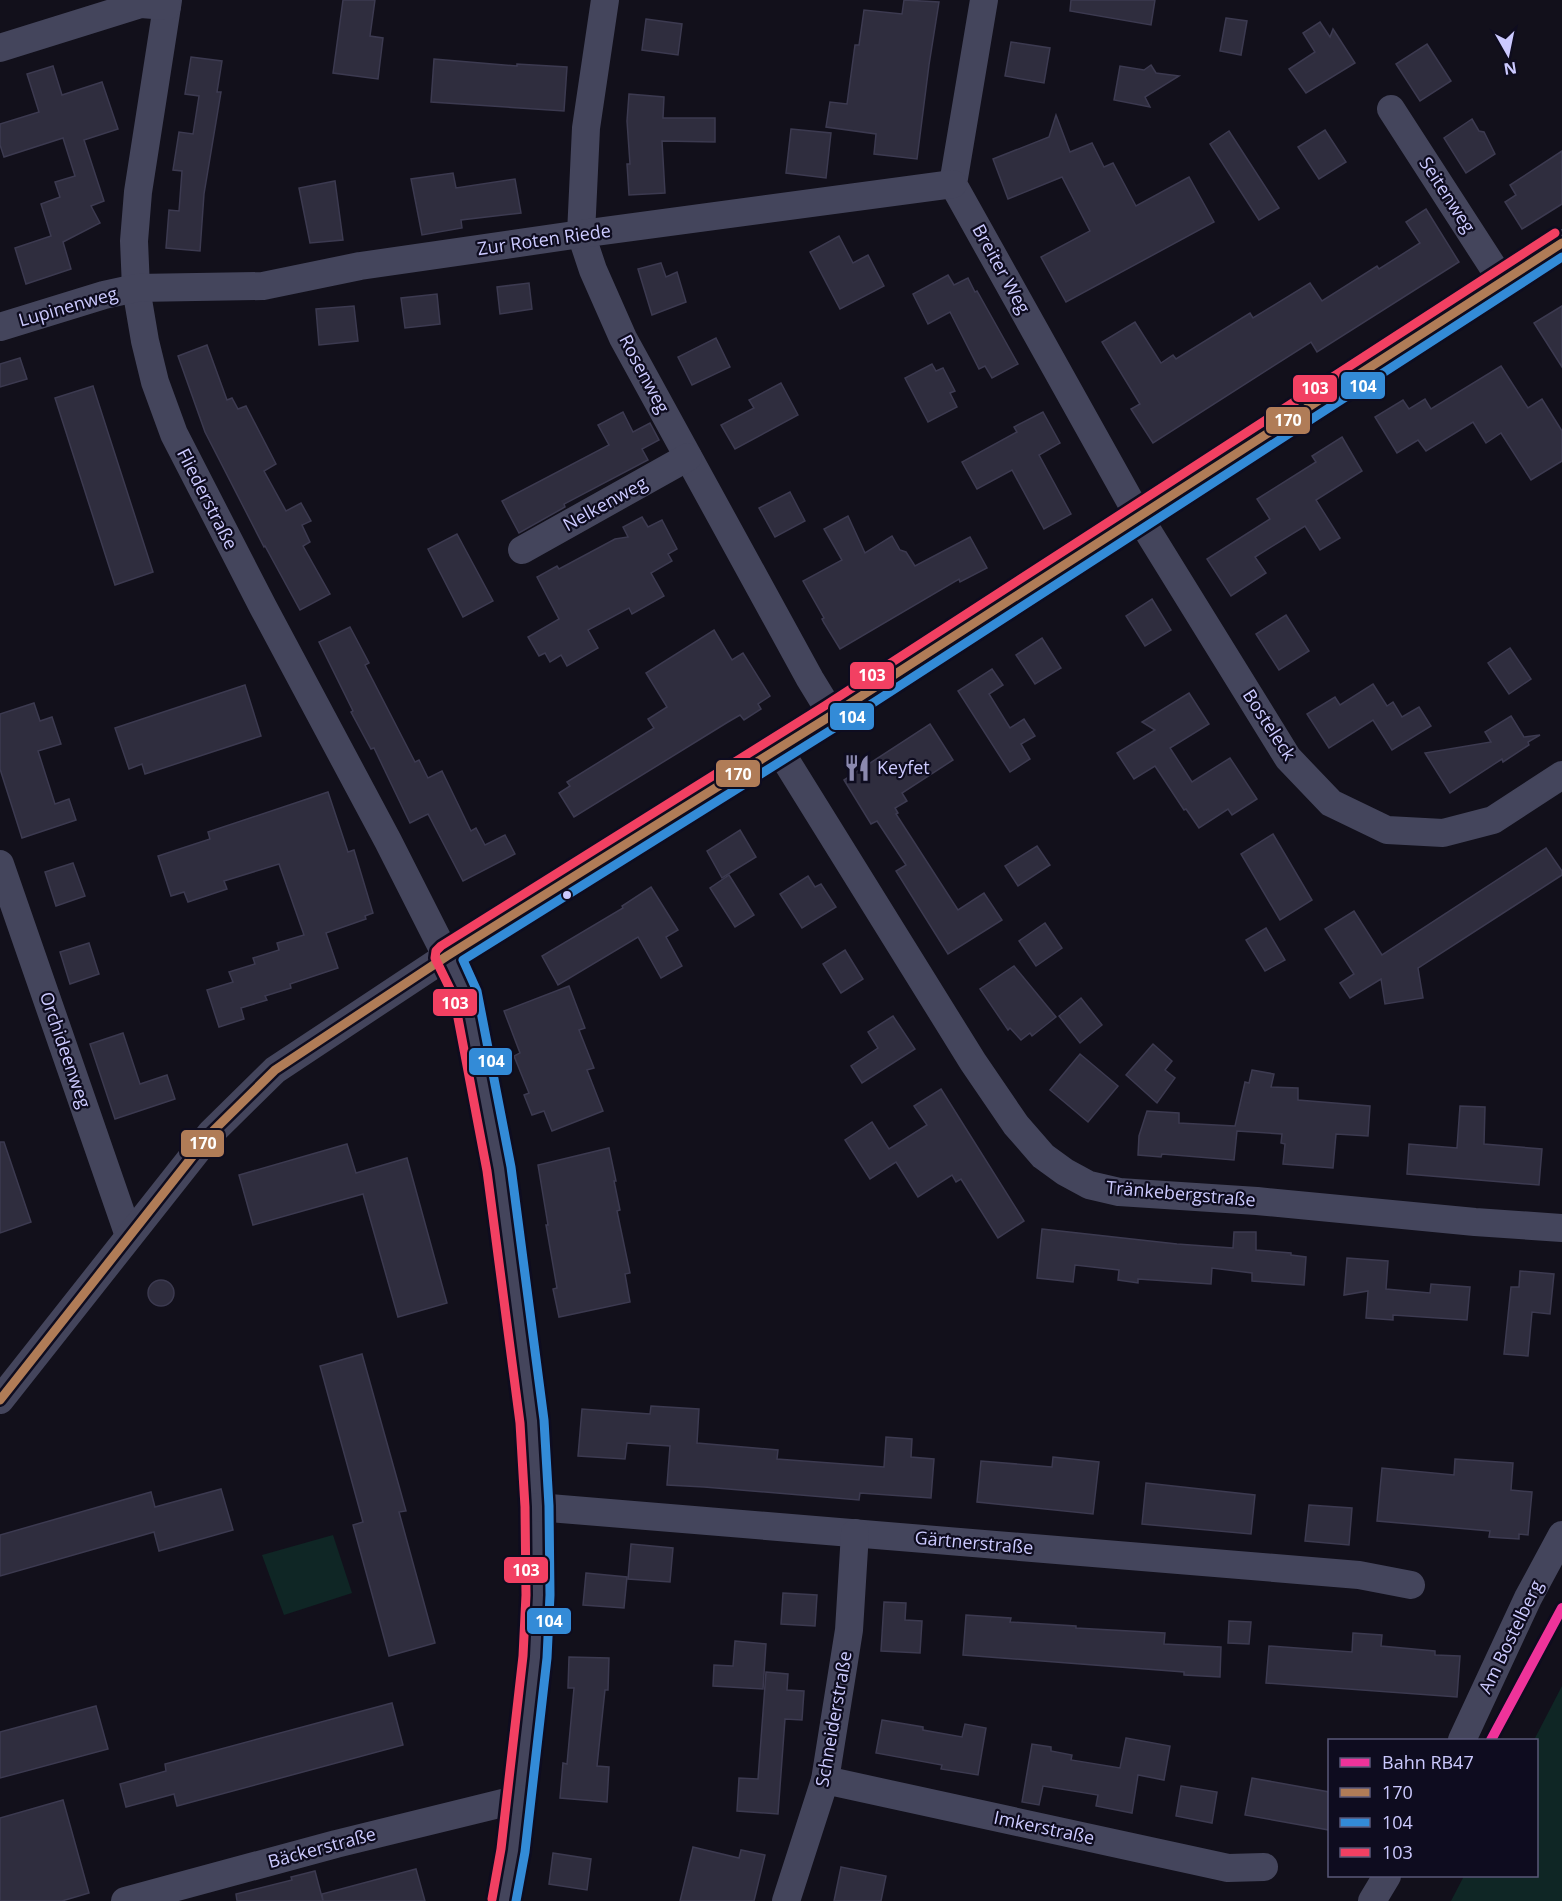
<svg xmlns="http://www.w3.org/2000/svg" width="1562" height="1901" font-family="'Open Sans',sans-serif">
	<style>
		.green { fill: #0f2625 }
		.building { fill: #2f2d3e; stroke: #3c3a50; stroke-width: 1.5 }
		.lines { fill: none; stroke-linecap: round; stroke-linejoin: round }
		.minor { stroke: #44455c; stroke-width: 28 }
		.bus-1-casing { stroke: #0e0c1f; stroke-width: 14 }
		.bus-2-casing { stroke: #0e0c1f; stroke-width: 14 }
		.bus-3-casing { stroke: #0e0c1f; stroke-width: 14 }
		.bus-1 { stroke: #b07c57; stroke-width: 9 }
		.bus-2 { stroke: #338bd7; stroke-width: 9 }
		.bus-3 { stroke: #f24062; stroke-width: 9 }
		.rail-1-casing { stroke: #0e0c1f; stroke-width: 15 }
		.rail-1 { stroke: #ef339a; stroke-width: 10 }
		.bus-dot { fill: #cccaff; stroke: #0e0c1f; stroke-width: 2 }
		.labels { text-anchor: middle; stroke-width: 4.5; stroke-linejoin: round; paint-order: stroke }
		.street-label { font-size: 18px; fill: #cccaff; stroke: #0e0c1f }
		.poi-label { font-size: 18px; fill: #cccaff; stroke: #0e0c1f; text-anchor: start }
		.line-badge { stroke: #0e0c1f; stroke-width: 2 }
		.badge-label { font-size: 16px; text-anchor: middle; font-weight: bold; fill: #fff }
	</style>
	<rect width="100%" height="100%" fill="#12101b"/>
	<g class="green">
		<polygon points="333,1535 352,1593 284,1615 262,1555"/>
		<polygon points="1562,1686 1562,1901 1451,1901 1464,1876 1536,1876 1536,1740 1534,1740"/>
	</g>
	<g class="building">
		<polygon points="343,0 375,0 370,36 383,38 378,79 333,73"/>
		<polygon points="904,0 939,2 929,65 917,159 874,154 876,134 826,127 830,102 847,104 855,45 859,45 864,10 902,14"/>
		<polygon points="1071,0 1155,0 1151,25 1070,11"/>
		<polygon points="1226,18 1247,21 1241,55 1220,51"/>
		<polygon points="646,19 682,24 678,55 642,50"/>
		<polygon points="1320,22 1330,37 1333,29 1355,63 1306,93 1289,69 1315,52 1303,33"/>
		<polygon points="1011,42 1050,48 1044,83 1005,76"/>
		<polygon points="1427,44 1451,81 1420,101 1396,64"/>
		<polygon points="191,57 222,61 217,92 221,92 204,194 200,251 166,248 169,210 179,211 182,171 173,170 179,132 193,134 199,96 185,94"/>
		<polygon points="434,59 517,66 517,64 567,67 564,111 431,102"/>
		<polygon points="1151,65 1156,73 1179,76 1145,97 1150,107 1114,100 1120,66 1144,70"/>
		<polygon points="53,66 62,95 102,82 118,129 84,140 104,201 91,206 100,223 63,242 71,269 26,284 15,248 51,236 41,204 60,197 55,182 75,176 63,138 4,157 0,145 0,124 39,112 27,74"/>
		<polygon points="629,94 664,97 663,118 715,118 715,142 662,141 665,193 629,195 627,164 630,164 627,121"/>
		<polygon points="1056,115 1070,152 1092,143 1104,167 1113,163 1136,206 1189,177 1214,222 1066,302 1041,257 1090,231 1062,177 1008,199 993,159 1049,137"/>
		<polygon points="1472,119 1479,131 1484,132 1495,154 1466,173 1444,138"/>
		<polygon points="791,129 831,133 826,178 786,173"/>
		<polygon points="1325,130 1346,162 1319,179 1298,147"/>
		<polygon points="1229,131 1279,208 1259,220 1210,144"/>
		<polygon points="1562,151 1562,204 1522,229 1505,202 1516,195 1510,185"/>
		<polygon points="453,173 456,188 515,179 521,213 461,220 462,228 422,235 411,179"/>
		<polygon points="335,181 343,240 310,243 299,188"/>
		<polygon points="1426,209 1459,262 1317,352 1311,342 1153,443 1131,409 1140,404 1102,342 1135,322 1161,363 1173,355 1176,359 1250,313 1253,318 1310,283 1322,301 1377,266 1379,269 1420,243 1406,222"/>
		<polygon points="839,236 853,263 868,255 884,286 840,309 810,252"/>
		<polygon points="661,263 666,277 677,272 686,302 652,315 638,269"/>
		<polygon points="948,275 954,285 968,278 975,292 977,291 1018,364 992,378 985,366 979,369 950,312 928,324 913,294"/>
		<polygon points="529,283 532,309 500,314 497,287"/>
		<polygon points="437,294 440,324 405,328 401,298"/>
		<polygon points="354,306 358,341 319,345 316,309"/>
		<polygon points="1562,306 1562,367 1534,323"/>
		<polygon points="716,338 730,367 692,385 678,357"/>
		<polygon points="207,345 227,400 232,398 238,409 246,406 276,464 264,471 286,511 301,503 311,521 302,525 310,542 303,546 330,594 300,610 265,546 264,547 205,432 178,356"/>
		<polygon points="20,358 27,379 0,387 0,364"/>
		<polygon points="932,364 936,371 943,368 955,391 950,393 957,407 928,422 905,378"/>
		<polygon points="1501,366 1528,408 1542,399 1562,431 1562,461 1531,480 1501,433 1486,443 1473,422 1426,451 1418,440 1397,453 1375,417 1403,400 1409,409 1425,399 1431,409"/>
		<polygon points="781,383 798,415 735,449 721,425 754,408 749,400"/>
		<polygon points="93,386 153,572 115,585 55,398"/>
		<polygon points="623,412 633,432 650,423 659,440 642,449 648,460 564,504 565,507 519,533 502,501 609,445 598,425"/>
		<polygon points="1043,412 1060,443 1039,455 1071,514 1044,529 1012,470 977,489 962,462 1017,432 1014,427"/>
		<polygon points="1342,437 1362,471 1316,500 1340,538 1320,550 1305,526 1255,557 1266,573 1231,596 1207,559 1270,519 1257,499 1316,462 1312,456"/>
		<polygon points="790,492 805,521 775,537 759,508"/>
		<polygon points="848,516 865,553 892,536 900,550 906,552 915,566 970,537 987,568 960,582 959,579 840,649 824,623 822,619 824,618 803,581 842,560 824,529"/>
		<polygon points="642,517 648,527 662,520 677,549 668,554 672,561 651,573 664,596 632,614 629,608 588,630 598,648 567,666 561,655 550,662 545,653 539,656 528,637 559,619 537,577 557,566 559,569 615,539 628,537 623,527"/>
		<polygon points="457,534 493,601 463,617 428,549"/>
		<polygon points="1152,599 1171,630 1145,646 1126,616"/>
		<polygon points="1286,615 1309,651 1279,670 1256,634"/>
		<polygon points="350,627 369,663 365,665 415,762 419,760 428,778 442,771 471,831 476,828 485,845 505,835 515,854 463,881 428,814 410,823 374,748 371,749 351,712 353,711 319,642"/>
		<polygon points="714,630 732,660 743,653 770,696 758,704 761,709 744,720 740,715 728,722 574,817 559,793 570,786 567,782 654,728 648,719 667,707 646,673"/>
		<polygon points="1042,638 1061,668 1035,684 1016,655"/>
		<polygon points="1510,648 1531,679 1509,694 1488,663"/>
		<polygon points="992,669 1003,685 989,694 1010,728 1024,719 1035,736 1021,744 1030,759 1010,772 958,691"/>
		<polygon points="1373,684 1387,706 1393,702 1402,717 1419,707 1431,726 1392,750 1373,720 1329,748 1307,714 1335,697 1340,705"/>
		<polygon points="245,685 261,736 145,774 142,764 129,769 115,728"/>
		<polygon points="1189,693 1209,724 1170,748 1192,782 1230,758 1257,799 1232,815 1228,809 1199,828 1186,809 1184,810 1155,766 1134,779 1117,753 1155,730 1142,722"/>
		<polygon points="34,703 40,721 52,717 61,744 38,751 55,804 69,799 76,820 22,838 0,769 0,714"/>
		<polygon points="1511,716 1524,737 1540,735 1528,742 1529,745 1503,762 1502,759 1450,793 1425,753 1491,742 1485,732"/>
		<polygon points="930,724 953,760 902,793 907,801 895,808 898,813 896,814 958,910 984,893 1002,920 948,954 896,871 906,865 877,821 871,824 844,780"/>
		<polygon points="328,792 348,852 354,850 373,913 365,916 366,919 326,933 338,968 290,984 291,988 265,996 267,1000 241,1008 244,1019 219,1027 207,990 233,982 229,972 255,964 253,958 279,950 277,943 304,935 279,864 224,881 227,889 188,902 184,892 171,896 158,856 210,839 208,832"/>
		<polygon points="740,830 756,857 722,878 707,851"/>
		<polygon points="1273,834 1312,900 1280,920 1241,854"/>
		<polygon points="1037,846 1050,865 1018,886 1005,866"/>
		<polygon points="1546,848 1562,871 1562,875 1418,968 1423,998 1385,1004 1381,979 1350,998 1340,983 1354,974 1325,929 1354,911 1382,955"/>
		<polygon points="73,863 85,896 56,906 45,872"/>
		<polygon points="729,875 754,915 735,927 710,888"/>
		<polygon points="808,876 815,887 821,884 836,907 802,928 780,894"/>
		<polygon points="651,887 678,930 666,937 682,966 661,978 638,937 558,985 542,956 623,908 622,906"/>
		<polygon points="1045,923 1062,948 1036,966 1019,941"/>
		<polygon points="1266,928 1285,960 1265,971 1246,940"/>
		<polygon points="89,943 99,974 70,984 60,952"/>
		<polygon points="845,950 863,979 841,993 823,964"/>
		<polygon points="1014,966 1056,1017 1032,1036 1030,1033 1021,1040 1010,1028 1008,1030 980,989"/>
		<polygon points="569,986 585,1028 579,1030 594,1068 587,1070 603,1111 552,1131 544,1111 532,1115 524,1095 529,1093 514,1056 520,1053 504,1011"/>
		<polygon points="1081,998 1102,1025 1080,1043 1059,1016"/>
		<polygon points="893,1016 915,1049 862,1083 851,1066 878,1048 868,1032"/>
		<polygon points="123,1033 140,1084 167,1075 175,1099 115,1119 90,1044"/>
		<polygon points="1153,1044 1172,1061 1165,1070 1175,1078 1157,1103 1126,1075"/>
		<polygon points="1080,1054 1118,1086 1088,1122 1050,1090"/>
		<polygon points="1252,1070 1274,1074 1271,1087 1298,1088 1298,1100 1370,1106 1368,1136 1336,1134 1333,1168 1283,1164 1285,1144 1281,1143 1282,1134 1237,1131 1234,1160 1162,1154 1161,1157 1138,1155 1139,1136 1147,1111 1179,1113 1179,1123 1235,1126 1245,1082 1249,1083"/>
		<polygon points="941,1089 1024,1221 998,1238 961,1179 956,1182 952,1175 918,1197 896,1162 870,1179 845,1140 872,1122 889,1149 927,1125 914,1106"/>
		<polygon points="1460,1106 1485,1107 1484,1144 1542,1149 1539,1185 1407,1174 1409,1144 1457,1148"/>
		<polygon points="0,1142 4,1142 31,1222 0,1233"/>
		<polygon points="347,1144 356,1173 407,1158 447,1303 398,1317 363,1194 253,1225 239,1175"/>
		<polygon points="609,1148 616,1181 614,1181 620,1210 617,1211 630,1273 625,1274 630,1302 559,1317 553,1289 557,1288 546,1225 548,1225 538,1165"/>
		<polygon points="1042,1229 1177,1244 1233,1248 1234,1232 1256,1232 1256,1250 1291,1253 1291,1255 1306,1257 1304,1285 1252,1281 1252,1273 1212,1268 1211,1284 1138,1279 1138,1283 1118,1280 1119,1270 1075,1265 1073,1282 1037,1278"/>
		<polygon points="1347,1258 1388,1261 1386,1289 1430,1293 1431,1284 1470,1287 1467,1320 1393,1315 1393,1320 1366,1318 1368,1291 1344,1295"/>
		<polygon points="1520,1271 1554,1274 1550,1314 1532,1312 1528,1356 1504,1354 1511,1287 1519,1287"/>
		<circle cx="161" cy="1293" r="13"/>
		<polygon points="362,1354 406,1511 399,1512 435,1643 389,1656 353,1525 363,1522 320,1366"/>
		<polygon points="651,1406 699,1409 697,1443 778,1450 777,1459 884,1467 886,1437 912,1439 911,1457 934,1459 931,1498 860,1493 859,1500 704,1487 667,1485 670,1446 627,1443 625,1459 578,1456 582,1409 650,1414"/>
		<polygon points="1053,1457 1099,1462 1093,1514 977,1502 981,1461 1052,1467"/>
		<polygon points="1455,1459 1513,1463 1511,1490 1532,1492 1528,1535 1519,1534 1519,1539 1503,1538 1489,1537 1490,1531 1377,1521 1382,1468 1454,1475"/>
		<polygon points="1146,1483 1255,1495 1251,1534 1142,1524"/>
		<polygon points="221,1489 233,1530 159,1551 154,1532 0,1576 0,1535 151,1492 155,1507"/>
		<polygon points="1309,1505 1352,1508 1349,1545 1305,1541"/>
		<polygon points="631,1544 673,1548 670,1582 628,1579"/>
		<polygon points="586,1573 627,1577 624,1608 583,1605"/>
		<polygon points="783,1593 817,1595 815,1626 781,1624"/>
		<polygon points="884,1602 906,1603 905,1620 922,1621 920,1653 881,1651"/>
		<polygon points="966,1615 1011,1618 1010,1622 1076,1626 1076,1628 1165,1633 1164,1644 1221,1647 1220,1677 1184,1675 1184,1672 963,1655"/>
		<polygon points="1229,1621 1251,1622 1249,1644 1228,1643"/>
		<polygon points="1353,1633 1382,1635 1381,1646 1435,1651 1435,1655 1460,1656 1457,1697 1266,1683 1269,1646 1352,1652"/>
		<polygon points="735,1641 766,1644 763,1689 713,1686 714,1665 733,1666"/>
		<polygon points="569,1657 609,1658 608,1690 605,1690 597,1766 609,1767 607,1802 560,1798 563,1763 567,1764 574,1688 568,1688"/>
		<polygon points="766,1672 788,1674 787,1690 804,1691 802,1720 785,1719 778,1814 737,1811 739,1778 758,1779"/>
		<polygon points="392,1703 403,1745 177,1806 174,1794 126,1807 120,1784 166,1771 165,1764"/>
		<polygon points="96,1706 108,1749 0,1778 0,1732"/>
		<polygon points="882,1720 923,1727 923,1730 962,1737 965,1724 986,1728 978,1775 941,1769 942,1765 876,1753"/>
		<polygon points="1126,1738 1170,1746 1164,1780 1138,1775 1132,1813 1096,1806 1098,1795 1043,1786 1039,1805 1022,1802 1032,1744 1051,1747 1051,1751 1072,1755 1071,1760 1120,1768"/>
		<polygon points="1252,1778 1329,1792 1329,1830 1245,1815"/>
		<polygon points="1181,1786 1217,1792 1212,1823 1176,1816"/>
		<polygon points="63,1800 89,1893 62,1901 0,1901 0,1818"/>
		<polygon points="693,1847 739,1858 741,1850 765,1855 754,1901 680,1901"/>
		<polygon points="553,1853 591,1859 587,1890 549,1884"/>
		<polygon points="841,1867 886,1876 881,1901 834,1901"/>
		<polygon points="416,1869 425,1901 323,1901 322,1894"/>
		<polygon points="315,1871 323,1901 237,1901 236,1894 292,1880 291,1877"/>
	</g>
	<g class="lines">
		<g class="minor">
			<polyline points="168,0 138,192 134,241 136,288 145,341 155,382 174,434 263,607 388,841 465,993 499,1169 532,1422 537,1507 538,1595 535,1657 513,1851 504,1901"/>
			<polyline points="605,0 586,128 581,234 593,270 623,338 810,679 832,715"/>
			<polyline points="984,0 953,184 1139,517 1288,758 1331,803 1387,830 1443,833 1493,820 1562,775"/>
			<polyline points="0,48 141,4 167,6"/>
			<polyline points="1391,109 1502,281"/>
			<polyline points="0,327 104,295 136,288 263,286 360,266 581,234 953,184"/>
			<polyline points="522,550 688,457"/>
			<polyline points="778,748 973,1062 1016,1125 1043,1156 1065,1172 1089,1185 1119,1192 1257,1201 1475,1222 1562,1228"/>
			<polyline points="0,864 129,1236"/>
			<polyline points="0,1400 211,1133 275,1070 447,956 832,715 1562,243"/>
			<polyline points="537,1507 1359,1575 1411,1585"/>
			<polyline points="1462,1740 1528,1598 1562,1535"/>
			<polyline points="825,1780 1228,1868 1264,1867"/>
			<polyline points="125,1901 336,1844 519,1799"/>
			<polyline points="786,1901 825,1780 849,1630 855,1533"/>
			<polyline points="1372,1901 1387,1876"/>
		</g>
		<defs>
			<polyline id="bus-1" points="0,1400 211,1133 275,1070 447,956 832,715 1562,243"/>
			<polyline id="bus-2" points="516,1901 525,1852 547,1658 550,1595 549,1506 544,1420 511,1167 477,991 463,960 839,725 1562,257"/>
			<polyline id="bus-3" points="492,1899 501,1849 523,1656 526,1595 525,1507 520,1423 487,1171 454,997 435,958 436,951 441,946 826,705 1555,233"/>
		</defs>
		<use href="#bus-1" class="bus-1-casing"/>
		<use href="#bus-2" class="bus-2-casing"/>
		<use href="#bus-3" class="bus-3-casing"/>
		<use href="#bus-1" class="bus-1"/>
		<use href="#bus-2" class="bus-2"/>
		<use href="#bus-3" class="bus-3"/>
		<defs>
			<polyline id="rail-1" points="1491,1740 1562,1608"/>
		</defs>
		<use href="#rail-1" class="rail-1-casing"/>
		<use href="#rail-1" class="rail-1"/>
	</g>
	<defs>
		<symbol id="restaurant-bare" viewBox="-9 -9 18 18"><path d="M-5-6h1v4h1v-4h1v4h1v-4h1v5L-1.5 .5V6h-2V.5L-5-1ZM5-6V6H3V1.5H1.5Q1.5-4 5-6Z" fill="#8b89af" stroke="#0e0c1f" stroke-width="2.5" paint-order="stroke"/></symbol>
	</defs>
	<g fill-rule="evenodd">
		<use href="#restaurant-bare" x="838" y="749" width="38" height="38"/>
	</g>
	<circle class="bus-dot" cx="567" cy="895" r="5"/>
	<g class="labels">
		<g class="street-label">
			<text transform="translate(1447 195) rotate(57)" y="6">Seitenweg</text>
			<text transform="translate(544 240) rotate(-8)" y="6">Zur Roten Riede</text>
			<text transform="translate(1001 269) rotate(61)" y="6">Breiter Weg</text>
			<text transform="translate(68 307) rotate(-16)" y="6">Lupinenweg</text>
			<text transform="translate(644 374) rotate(62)" y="6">Rosenweg</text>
			<text transform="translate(207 499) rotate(63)" y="6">Fliederstraße</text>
			<text transform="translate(605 504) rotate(-29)" y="6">Nelkenweg</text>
			<text transform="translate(1269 725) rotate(57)" y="6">Bosteleck</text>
			<text transform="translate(65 1050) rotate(71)" y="6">Orchideenweg</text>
			<text transform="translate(1181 1194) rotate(5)" y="6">Tränkebergstraße</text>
			<text transform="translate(974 1543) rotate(5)" y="6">Gärtnerstraße</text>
			<text transform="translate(1511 1637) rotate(-64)" y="6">Am Bostelberg</text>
			<text transform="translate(834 1719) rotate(-80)" y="6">Schneiderstraße</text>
			<text transform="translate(1044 1828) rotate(12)" y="6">Imkerstraße</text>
			<text transform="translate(322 1848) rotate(-15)" y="6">Bäckerstraße</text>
		</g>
		<g class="poi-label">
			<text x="877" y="774">Keyfet</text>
		</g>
	</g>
	<g class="line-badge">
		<rect x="1340" y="371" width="46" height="29" rx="6" fill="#338bd7"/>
		<rect x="1292" y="374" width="46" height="29" rx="6" fill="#f24062"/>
		<rect x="1265" y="406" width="46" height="29" rx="6" fill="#b07c57"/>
		<rect x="849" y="661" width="46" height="29" rx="6" fill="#f24062"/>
		<rect x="829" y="702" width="46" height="29" rx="6" fill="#338bd7"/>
		<rect x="715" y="759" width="46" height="29" rx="6" fill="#b07c57"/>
		<rect x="432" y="988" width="46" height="29" rx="6" fill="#f24062"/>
		<rect x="468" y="1047" width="45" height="29" rx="6" fill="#338bd7"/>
		<rect x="180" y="1129" width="45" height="29" rx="6" fill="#b07c57"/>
		<rect x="503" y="1556" width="46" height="28" rx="6" fill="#f24062"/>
		<rect x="526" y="1607" width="46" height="28" rx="6" fill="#338bd7"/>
	</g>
	<g class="badge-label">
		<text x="1363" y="392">104</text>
		<text x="1315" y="394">103</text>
		<text x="1288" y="426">170</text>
		<text x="872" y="681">103</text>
		<text x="852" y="723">104</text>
		<text x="738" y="780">170</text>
		<text x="455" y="1009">103</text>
		<text x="491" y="1067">104</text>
		<text x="203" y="1149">170</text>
		<text x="526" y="1576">103</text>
		<text x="549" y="1627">104</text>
	</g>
	<rect x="1328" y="1739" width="210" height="138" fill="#0e0c1f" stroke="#5a5879" stroke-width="1.5"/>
	<rect x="1340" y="1758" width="30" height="9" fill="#ef339a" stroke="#5a5879" stroke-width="1.5"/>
	<text x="1382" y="1769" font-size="18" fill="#cccaff">Bahn RB47</text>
	<rect x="1340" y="1788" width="30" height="9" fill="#b07c57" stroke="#5a5879" stroke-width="1.5"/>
	<text x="1382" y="1799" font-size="18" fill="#cccaff">170</text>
	<rect x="1340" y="1818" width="30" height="9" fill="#338bd7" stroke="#5a5879" stroke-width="1.5"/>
	<text x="1382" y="1829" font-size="18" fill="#cccaff">104</text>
	<rect x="1340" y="1848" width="30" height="9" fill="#f24062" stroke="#5a5879" stroke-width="1.5"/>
	<text x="1382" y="1859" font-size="18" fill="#cccaff">103</text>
	<g transform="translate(1508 54) rotate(171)" stroke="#0e0c1f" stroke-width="4.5" paint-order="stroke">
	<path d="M0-4.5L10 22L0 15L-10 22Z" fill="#cccaff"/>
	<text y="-9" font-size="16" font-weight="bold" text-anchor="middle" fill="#cccaff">N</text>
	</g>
</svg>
